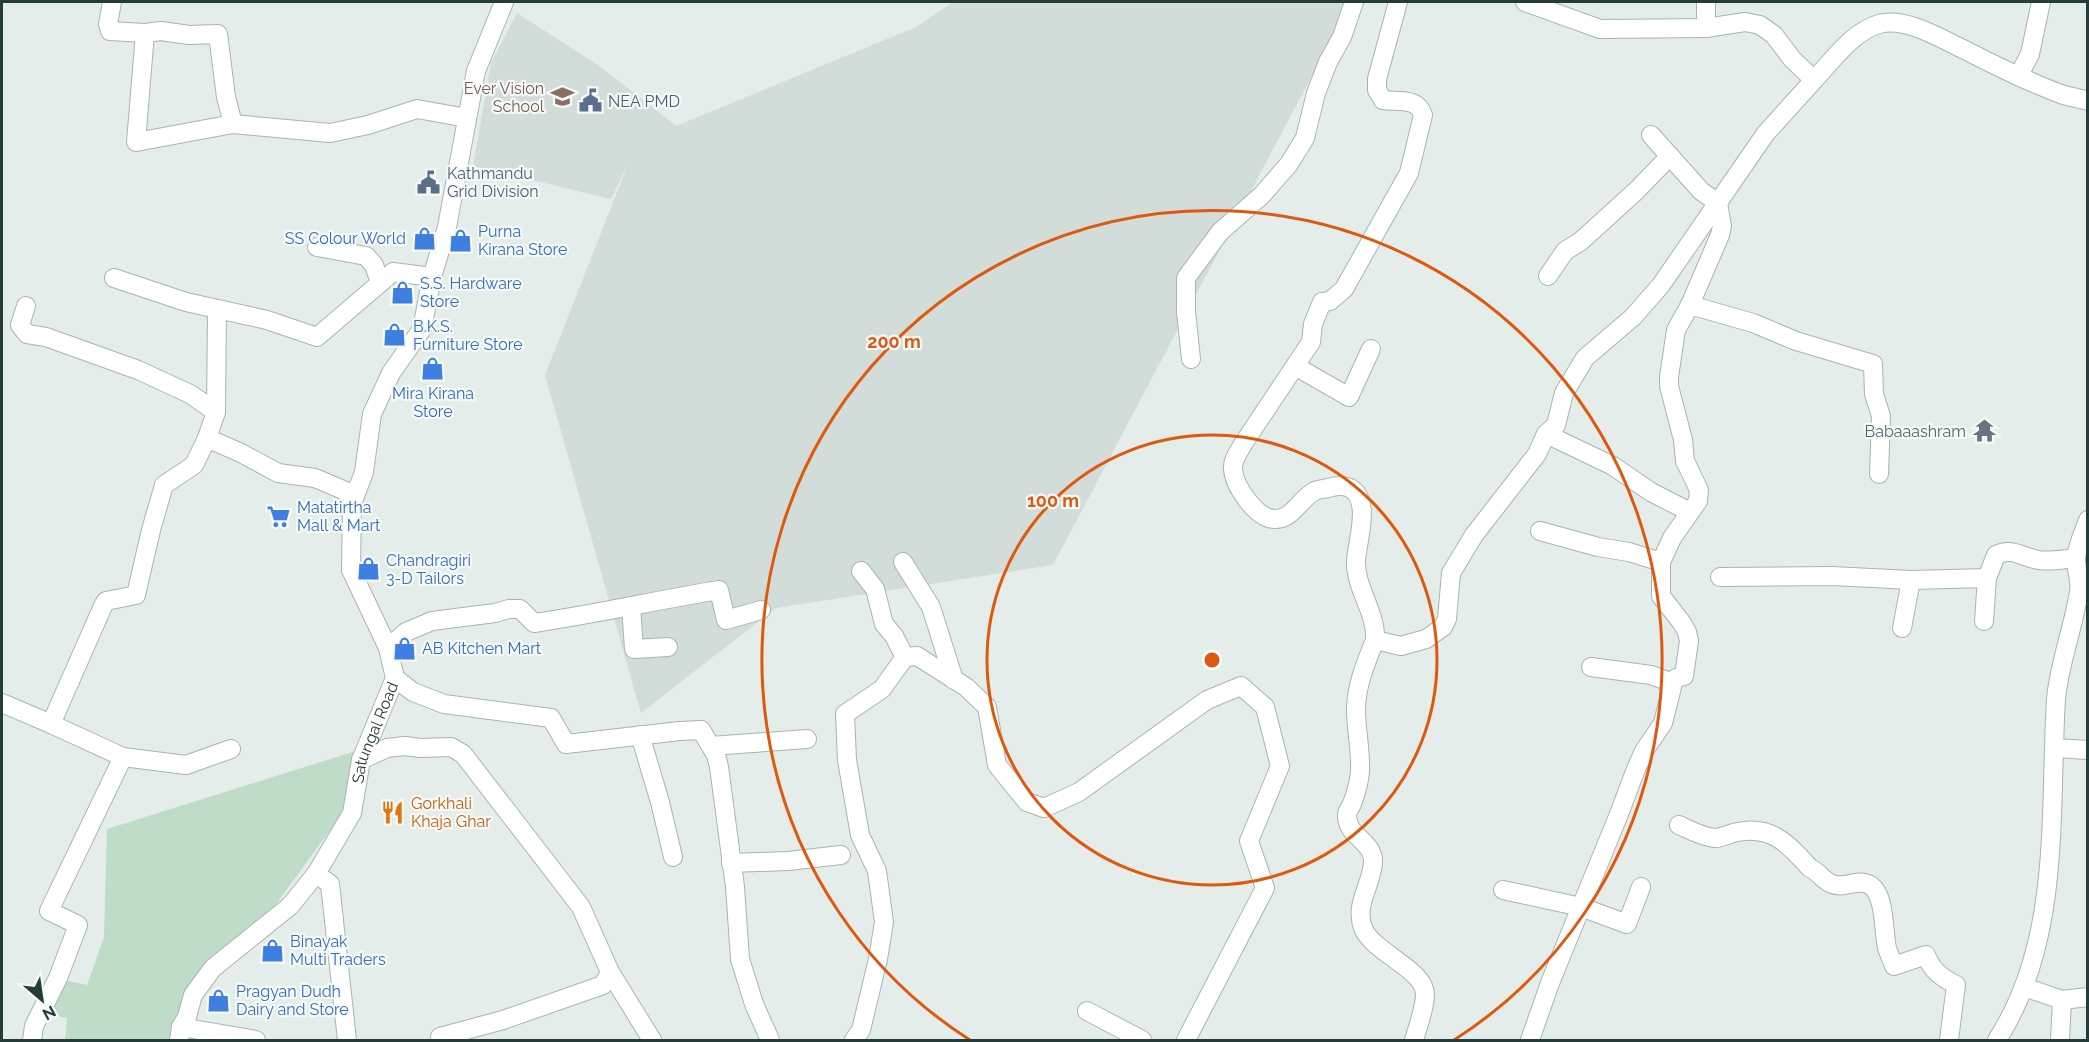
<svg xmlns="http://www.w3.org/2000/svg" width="2089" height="1042" font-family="Raleway,sans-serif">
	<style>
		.built { fill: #d2dcd8 }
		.green { fill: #bfdcc8 }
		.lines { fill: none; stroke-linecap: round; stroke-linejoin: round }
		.minor-casing { stroke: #a7b5b0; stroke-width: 20 }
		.minor { stroke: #fff; stroke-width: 18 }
		.ring { fill: none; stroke: #de580e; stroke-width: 3 }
		.labels { text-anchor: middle; stroke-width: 4.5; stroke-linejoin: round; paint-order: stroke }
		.education-label { font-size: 16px; fill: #785e54; stroke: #f5f9f7; text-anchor: end }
		.service-label { font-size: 16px; fill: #4e5e75; stroke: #f5f9f7; text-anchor: start }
		.shop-label { font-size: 16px; fill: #366cbe; stroke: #f5f9f7; text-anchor: start }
		.worship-label { font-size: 16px; fill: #5b616d; stroke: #f5f9f7; text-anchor: end }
		.street-label { font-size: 16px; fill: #253d38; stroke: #f5f9f7 }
		.food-label { font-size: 16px; fill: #c56008; stroke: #f5f9f7; text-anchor: start }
		.centre { fill: #de580e; stroke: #f5f9f7; stroke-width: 3 }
		.ring-label { font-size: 18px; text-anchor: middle; font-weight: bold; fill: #de580e; stroke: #f5f9f7; stroke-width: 4.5; stroke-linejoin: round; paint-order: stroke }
	</style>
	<rect width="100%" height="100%" fill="#e4ede9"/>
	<polygon class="built" points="953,2 1351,2 1053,565 776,608 641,713 545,375 629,162 611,199 473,166 491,63 517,13 601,67 676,126 916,27"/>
	<polygon class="green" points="362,749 344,811 263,922 186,990 174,1040 65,1040 67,1018 45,1014 64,980 87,985 104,937 107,829"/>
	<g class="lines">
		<defs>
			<g id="minor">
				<polyline points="112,2 108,24 110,31 145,33 136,142 233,124 330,133 368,125 417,109 467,118"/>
				<path d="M1525 2 1600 29 1706 28 1745 22 1760 25 1774 35 1792 59 1814 80C1833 60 1852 32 1879 24 1905 16 1943 40 1965 50 1996 66 2028 82 2061 94 2069 97 2079 98 2088 101"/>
				<polyline points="1706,2 1706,28"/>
				<polyline points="145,33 161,31 189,35 218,34 226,97 233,124"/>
				<polyline points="2019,75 2030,54 2041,2"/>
				<polyline points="317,247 366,256 374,265 380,283"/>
				<polyline points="1548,276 1565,251 1581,241 1636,191 1670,156"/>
				<polyline points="114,278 186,302 267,320 317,337 393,272 432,277"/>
				<polyline points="1690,305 1753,323 1796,341 1873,364 1874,394 1881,416 1879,474"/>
				<polyline points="26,306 20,325 27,334 46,337 138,370 190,394 216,412"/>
				<polyline points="1191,359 1186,311 1186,278 1220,232 1262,195 1289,164 1305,138 1316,93 1328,62 1342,37 1354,2"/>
				<polyline points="1295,366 1349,397 1371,349"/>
				<polyline points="1546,434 1613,466 1651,492 1690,512"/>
				<polyline points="207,438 216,412 217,310"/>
				<polyline points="1540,531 1598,547 1629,552 1661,562"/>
				<polyline points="903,562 931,607 954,680"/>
				<polyline points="861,571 875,589 884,624 894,636 905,657"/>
				<polyline points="1720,577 1832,576 1911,580 1987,578"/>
				<polyline points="631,606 634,649 668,647"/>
				<path d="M1984 621 1987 578 1996 555C2012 547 2022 557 2038 560 2049 562 2064 559 2076 558"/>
				<polyline points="1902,628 1911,580"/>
				<path d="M1375 640C1377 613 1355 588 1356 561 1357 541 1372 500 1350 488 1343 485 1335 486 1328 488 1324 489 1318 489 1315 491 1300 498 1293 520 1274 519 1256 518 1234 486 1233 469 1232 460 1239 452 1243 444L1311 342 1313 324 1322 302 1330 301 1344 289 1409 173 1423 115C1417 97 1399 102 1383 100L1377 90V79L1398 2"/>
				<path d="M388 648 406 632 432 621 495 613 509 609H520L534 623C596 614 657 600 719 590L726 620 761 610"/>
				<polyline points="1591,667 1651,675 1673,683"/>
				<polyline points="395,678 413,692 444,704 551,718 566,744 680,731 701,730 716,755 719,767 735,887 740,959 754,1004 770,1040"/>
				<polyline points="2,703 51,724 123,757 186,765 231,749"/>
				<polyline points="51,724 103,606 106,601 136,595 151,530 164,485 194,465 207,438 241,453 278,473 315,478 355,495"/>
				<polyline points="640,735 660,802 673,857"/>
				<polyline points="711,746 807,739"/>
				<polyline points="2055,748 2088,750"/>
				<polyline points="361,760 387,748 405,746 420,748 451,747 463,754 581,907 610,972 652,1040"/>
				<path d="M1679 825C1690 830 1702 837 1715 838 1723 838 1730 833 1738 832 1772 825 1789 845 1810 868 1818 871 1823 881 1832 884 1844 889 1856 879 1868 884 1886 892 1883 931 1887 948 1889 954 1892 960 1894 966L1926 955C1932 971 1941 977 1956 985L1949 1040"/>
				<polyline points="731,863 788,861 841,855"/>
				<polyline points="316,874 330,884 347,1040"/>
				<polyline points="1503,890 1581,907 1627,924 1641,887"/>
				<polyline points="2024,987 2062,1000 2088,997"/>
				<polyline points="1087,1011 1142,1040"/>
				<polyline points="181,1027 256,1040"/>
				<polyline points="440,1037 503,1020 603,985 610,972"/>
				<polyline points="32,1040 34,1026 58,978 78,925 49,911 123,757"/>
				<path id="s1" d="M179 1040 181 1027 187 1017 193 995 213 968 290 906 316 874 352 813 361 760 395 678 388 648 351 570 352 504 364 472 372 414 391 373 422 329 432 277 447 227 476 71 504 2"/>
				<polyline points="854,1040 861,1030 878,959 884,922 877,871 860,835 847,760 845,714 882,689 905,657 917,656 966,687 987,707 997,765 1027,802 1044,808 1079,792 1207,700 1241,686 1265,707 1280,766 1249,841 1265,888 1186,1040"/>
				<path d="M1414 1040C1418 1026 1424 1011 1425 996 1427 970 1373 953 1363 928 1354 904 1372 885 1373 862 1374 842 1348 837 1347 817 1346 811 1350 809 1352 804 1356 794 1361 776 1360 764 1360 746 1356 728 1356 710 1356 686 1366 662 1375 640L1401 646 1426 639 1443 627 1447 619 1451 573 1474 535 1537 454 1546 434 1556 425 1564 393 1585 358 1633 317 1661 285 1766 133 1814 80"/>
				<polyline points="1530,1040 1550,983 1619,814 1636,769 1644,751 1663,723 1673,683 1676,678 1684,676 1689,641 1687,632 1682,623 1661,596 1661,562 1672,538 1698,501 1699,490 1685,461 1683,440 1669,386 1669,377 1676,330 1690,305 1720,235 1722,226 1718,203 1701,191 1651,135"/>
				<path d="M1997 1040C2062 939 2049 813 2056 699 2059 664 2074 626 2079 591 2081 581 2076 570 2076 560 2076 548 2084 532 2088 520"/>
				<polyline points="2060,1040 2062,1000"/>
			</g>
		</defs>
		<use href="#minor" class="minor-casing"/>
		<use href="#minor" class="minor"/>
	</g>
	<g class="ring">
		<circle cx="1212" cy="660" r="225"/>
		<path d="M970 1040A450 450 0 1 1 1454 1040"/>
	</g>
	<defs>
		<symbol id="school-bare" viewBox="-9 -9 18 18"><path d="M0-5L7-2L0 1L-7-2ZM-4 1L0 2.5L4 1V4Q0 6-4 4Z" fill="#8d6e63" stroke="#f5f9f7" stroke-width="2.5" paint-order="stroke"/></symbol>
		<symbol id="civic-bare" viewBox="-9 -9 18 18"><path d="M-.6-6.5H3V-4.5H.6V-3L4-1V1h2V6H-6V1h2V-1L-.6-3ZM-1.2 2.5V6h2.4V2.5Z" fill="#5c6f8a" stroke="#f5f9f7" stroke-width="2.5" paint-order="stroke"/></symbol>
		<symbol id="shop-bare" viewBox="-9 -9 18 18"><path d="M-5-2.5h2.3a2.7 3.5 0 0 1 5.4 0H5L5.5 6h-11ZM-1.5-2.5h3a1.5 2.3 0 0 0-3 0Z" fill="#3f7fe0" stroke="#f5f9f7" stroke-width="2.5" paint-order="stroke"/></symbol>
		<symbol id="temple-bare" viewBox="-9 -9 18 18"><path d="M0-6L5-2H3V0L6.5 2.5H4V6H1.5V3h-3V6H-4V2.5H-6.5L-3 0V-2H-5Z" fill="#6b7280" stroke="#f5f9f7" stroke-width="2.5" paint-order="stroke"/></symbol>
		<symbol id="supermarket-bare" viewBox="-9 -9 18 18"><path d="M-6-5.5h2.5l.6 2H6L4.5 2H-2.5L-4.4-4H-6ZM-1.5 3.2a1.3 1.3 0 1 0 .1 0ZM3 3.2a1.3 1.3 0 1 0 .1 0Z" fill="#3f7fe0" stroke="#f5f9f7" stroke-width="2.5" paint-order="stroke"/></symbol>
		<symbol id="restaurant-bare" viewBox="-9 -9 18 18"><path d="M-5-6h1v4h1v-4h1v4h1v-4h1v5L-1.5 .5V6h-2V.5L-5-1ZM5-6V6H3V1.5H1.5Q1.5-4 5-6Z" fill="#e8710a" stroke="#f5f9f7" stroke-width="2.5" paint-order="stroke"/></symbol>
	</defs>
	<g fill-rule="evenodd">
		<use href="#school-bare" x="546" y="80" width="33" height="33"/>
		<use href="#civic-bare" x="574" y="84" width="33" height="33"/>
		<use href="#civic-bare" x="412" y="166" width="33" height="33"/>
		<use href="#shop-bare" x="408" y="222" width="33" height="33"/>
		<use href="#shop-bare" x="444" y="224" width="33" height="33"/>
		<use href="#shop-bare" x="386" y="276" width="33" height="33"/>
		<use href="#shop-bare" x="378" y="318" width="33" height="33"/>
		<use href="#shop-bare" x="416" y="352" width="33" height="33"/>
		<use href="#temple-bare" x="1968" y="414" width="33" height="33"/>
		<use href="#supermarket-bare" x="262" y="500" width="33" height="33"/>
		<use href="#shop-bare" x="352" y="552" width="33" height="33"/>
		<use href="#shop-bare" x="388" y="632" width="33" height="33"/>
		<use href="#restaurant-bare" x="376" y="796" width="33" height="33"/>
		<use href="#shop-bare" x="256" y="934" width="33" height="33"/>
		<use href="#shop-bare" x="202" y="984" width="33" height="33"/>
	</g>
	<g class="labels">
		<g class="education-label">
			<text x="544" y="94">Ever Vision<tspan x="544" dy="18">School</tspan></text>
		</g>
		<g class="service-label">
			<text x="608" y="107">NEA PMD</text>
			<text x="447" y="179">Kathmandu<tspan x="447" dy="18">Grid Division</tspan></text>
		</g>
		<g class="shop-label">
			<text x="478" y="237">Purna<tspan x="478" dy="18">Kirana Store</tspan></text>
			<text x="406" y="244" text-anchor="end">SS Colour World</text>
			<text x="420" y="289">S.S. Hardware<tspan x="420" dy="18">Store</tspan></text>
			<text x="413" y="332">B.K.S.<tspan x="413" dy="18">Furniture Store</tspan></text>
			<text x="433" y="399" text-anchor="middle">Mira Kirana<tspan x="433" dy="18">Store</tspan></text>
			<text x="297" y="513">Matatirtha<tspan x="297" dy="18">Mall &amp; Mart</tspan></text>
			<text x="386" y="566">Chandragiri<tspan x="386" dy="18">3-D Tailors</tspan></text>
			<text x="422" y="654">AB Kitchen Mart</text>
			<text x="290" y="947">Binayak<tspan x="290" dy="18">Multi Traders</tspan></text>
			<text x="236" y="997">Pragyan Dudh<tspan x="236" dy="18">Dairy and Store</tspan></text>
		</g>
		<g class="worship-label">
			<text x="1966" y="437">Babaaashram</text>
		</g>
		<g class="street-label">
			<text dy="6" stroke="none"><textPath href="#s1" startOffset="376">Satungal Road</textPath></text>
		</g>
		<g class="food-label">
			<text x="411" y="809">Gorkhali<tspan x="411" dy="18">Khaja Ghar</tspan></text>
		</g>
	</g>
	<circle cx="1212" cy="660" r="9" class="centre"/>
	<g class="ring-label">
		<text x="894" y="348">200 m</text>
		<text x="1053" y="507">100 m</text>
	</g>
	<rect width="2089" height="1042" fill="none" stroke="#253d38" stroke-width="6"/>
	<g transform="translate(42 1000) rotate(151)" stroke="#f5f9f7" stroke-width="4.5" paint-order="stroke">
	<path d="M0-4.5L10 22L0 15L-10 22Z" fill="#253d38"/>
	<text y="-9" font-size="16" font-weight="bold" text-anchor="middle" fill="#253d38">N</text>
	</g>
</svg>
